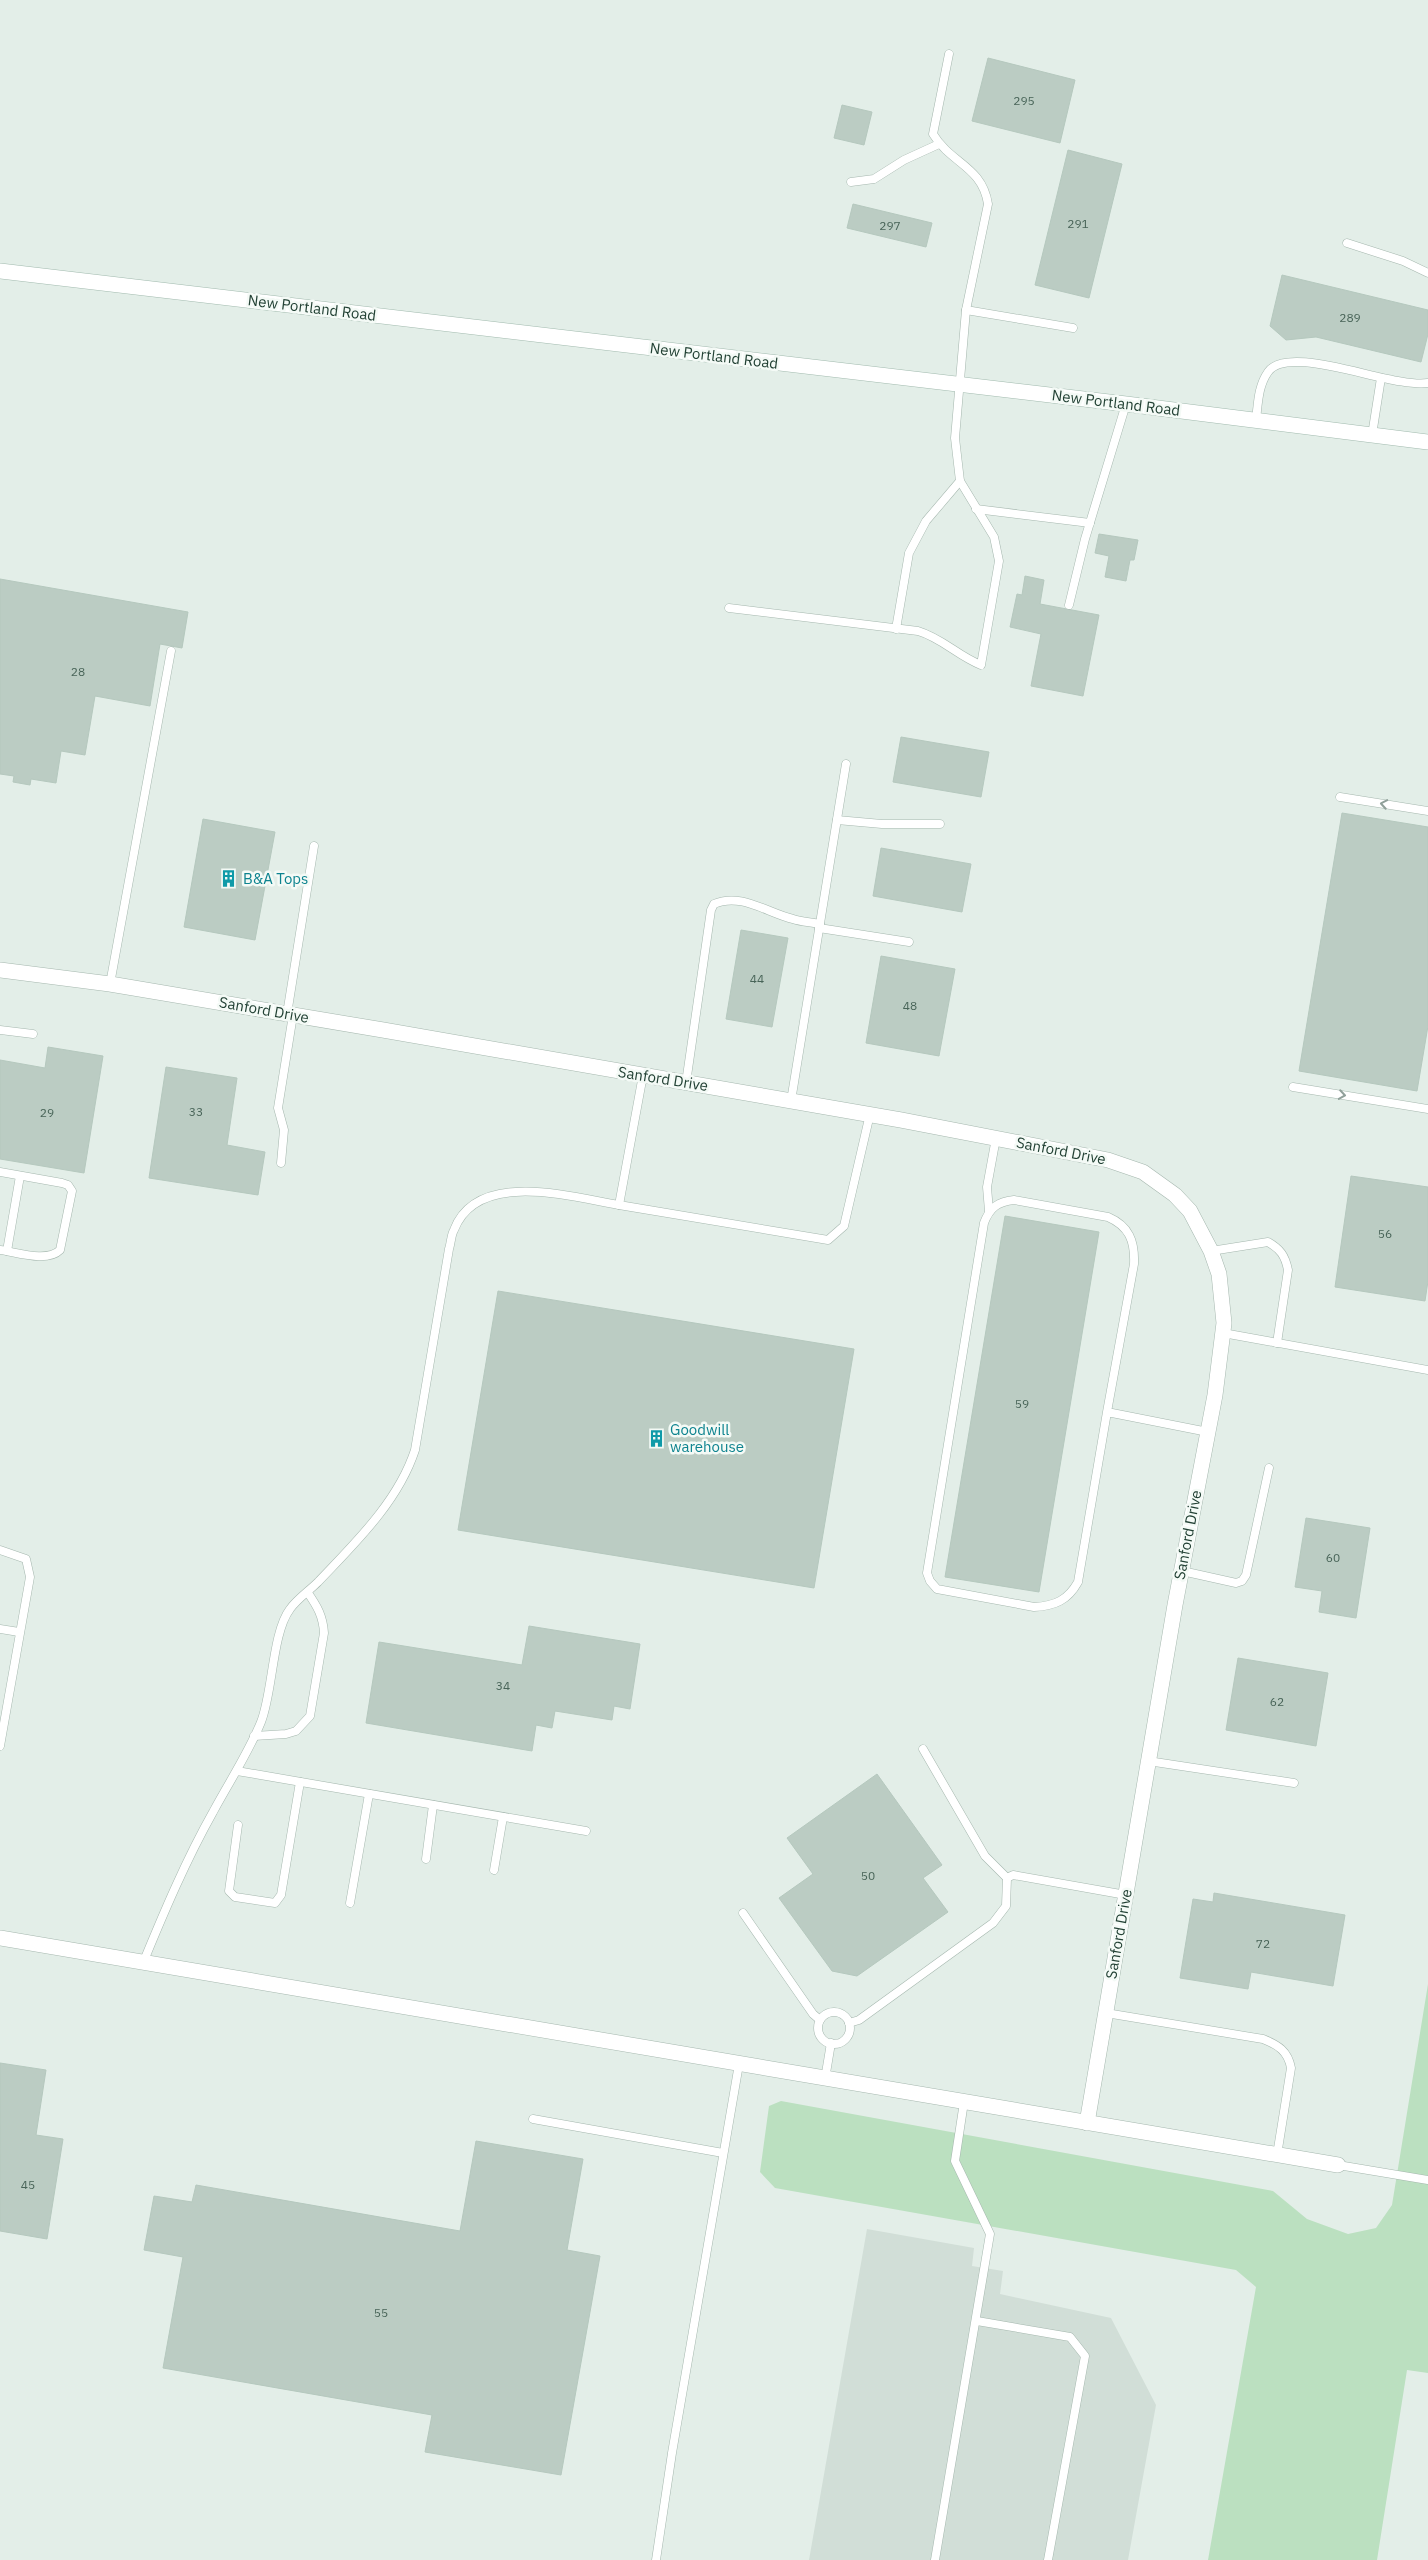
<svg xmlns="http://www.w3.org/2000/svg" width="1428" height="2560" font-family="'IBM Plex Sans',sans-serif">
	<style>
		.built { fill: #d1ded7 }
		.green { fill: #bbe0c0 }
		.building { fill: #bbccc3; stroke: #b5c8be }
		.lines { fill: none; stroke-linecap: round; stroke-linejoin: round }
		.lane-casing { stroke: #a5b7ae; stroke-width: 9 }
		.street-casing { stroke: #a5b7ae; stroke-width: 16 }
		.secondary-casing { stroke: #a1baae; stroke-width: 16 }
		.lane { stroke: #fff; stroke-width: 8 }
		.street { stroke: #fff; stroke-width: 15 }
		.secondary { stroke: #fff; stroke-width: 15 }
		.oneway { stroke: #90a09a }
		.labels { text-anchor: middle; stroke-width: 5; stroke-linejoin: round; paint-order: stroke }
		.number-label { font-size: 12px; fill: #486458 }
		.street-label { font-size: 15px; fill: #224134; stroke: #f4faf6 }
		.culture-label { font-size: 15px; fill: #0d838f; stroke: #f4faf6; text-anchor: start }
	</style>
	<rect width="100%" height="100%" fill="#e3eee8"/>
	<polygon class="built" points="867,2229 974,2248 972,2266 1003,2271 1000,2294 1111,2318 1156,2405 1128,2560 809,2560"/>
	<polygon class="green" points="1428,1984 1428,2373 1407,2370 1377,2560 1208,2560 1256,2287 1236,2270 775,2188 760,2172 769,2106 781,2101 1273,2191 1307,2219 1348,2234 1376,2228 1392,2205"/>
	<g class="building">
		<polygon points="988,58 1075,80 1060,143 972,121"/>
		<polygon points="842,105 872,112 864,145 834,138"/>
		<polygon points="1068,150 1122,164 1089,298 1035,285"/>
		<polygon points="853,204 932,223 926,247 847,228"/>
		<polygon points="1282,275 1428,310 1428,334 1421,362 1316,337 1286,340 1270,326"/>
		<polygon points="1099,534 1138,540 1134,560 1130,560 1126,581 1105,577 1109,556 1095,553"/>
		<polygon points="1025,576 1044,580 1040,604 1099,615 1083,696 1031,686 1041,634 1010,627 1017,594 1022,595"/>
		<polygon points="0,579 188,612 182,648 160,644 150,706 95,696 85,755 61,751 56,783 31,779 30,785 13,782 14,776 0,774"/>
		<polygon points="901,737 989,752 981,797 893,782"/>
		<polygon points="1342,813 1428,827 1428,1026 1417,1091 1299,1071"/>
		<polygon points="203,819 275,832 255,940 184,927"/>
		<polygon points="881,848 971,864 962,912 873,896"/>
		<polygon points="741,930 788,938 772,1027 726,1019"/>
		<polygon points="881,956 955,969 939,1056 866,1043"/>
		<polygon points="48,1047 103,1056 84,1173 0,1159 0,1060 45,1068"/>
		<polygon points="166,1067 237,1078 227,1145 265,1152 258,1195 149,1178"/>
		<polygon points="1351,1176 1428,1187 1428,1281 1425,1301 1335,1287"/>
		<polygon points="1005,1216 1099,1232 1039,1592 945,1577"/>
		<polygon points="498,1291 854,1349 814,1588 458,1530"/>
		<polygon points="1306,1518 1370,1528 1356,1618 1319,1612 1322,1591 1295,1587"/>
		<polygon points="529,1626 640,1644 630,1709 614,1706 612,1720 555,1711 552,1728 536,1725 532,1751 366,1723 379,1642 522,1665"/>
		<polygon points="1238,1658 1328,1673 1316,1746 1226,1730"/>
		<polygon points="877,1774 942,1865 923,1878 948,1912 857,1976 832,1971 779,1898 813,1874 787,1838"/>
		<polygon points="1214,1893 1345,1915 1333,1986 1251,1972 1248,1989 1180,1978 1193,1899 1213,1902"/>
		<polygon points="0,2063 46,2070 36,2135 63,2139 47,2239 0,2231"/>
		<polygon points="476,2141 583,2159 567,2250 600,2256 561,2475 425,2452 432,2415 163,2368 183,2257 144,2250 154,2196 192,2202 196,2185 460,2231"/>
	</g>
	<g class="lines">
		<defs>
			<g id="lane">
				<polyline points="851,182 874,179 904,160 939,144"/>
				<polyline points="1347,243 1403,261 1428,273"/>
				<polyline points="966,310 1073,328"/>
				<path d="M1256 420C1258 404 1258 386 1268 372 1288 342 1393 389 1428 383"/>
				<polyline points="1372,435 1381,378"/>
				<polyline points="976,509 1090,523"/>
				<polyline points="1069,605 1085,539 1126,404"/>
				<path d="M729 608 918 631C942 638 958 656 981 665L999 561 994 537 960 481 955 438 966 310 988 204C982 166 951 164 933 134L949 54"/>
				<polyline points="896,629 909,553 926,521 960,481"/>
				<polyline points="1340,797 1428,811"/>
				<polyline points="837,820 882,824 940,824"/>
				<polyline points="819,928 909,942"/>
				<polyline points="110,984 171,651"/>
				<polyline points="287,1014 314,846"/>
				<polyline points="0,1030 33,1034"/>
				<polyline points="643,1075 619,1205 828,1240 844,1226 870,1114"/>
				<path d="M686 1083 711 910 714 904C741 892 767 913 793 919 801 922 811 922 820 924"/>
				<polyline points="1293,1087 1428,1109"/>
				<polyline points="791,1101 846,764"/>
				<polyline points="281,1163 284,1130 278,1108 293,1015"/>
				<path d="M0 1172 62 1183 68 1185 72 1191 60 1250C47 1263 16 1252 0 1250"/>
				<polyline points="989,1211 987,1187 996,1138"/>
				<polyline points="7,1251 20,1176"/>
				<path d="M1211 1251 1268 1242C1280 1249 1285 1255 1288 1270L1277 1343"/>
				<polyline points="1223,1333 1428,1370"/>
				<path d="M1107 1412 1134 1264C1135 1241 1129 1226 1108 1217L1014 1200C998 1202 990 1207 984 1223L927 1573 930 1581 937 1589 1034 1607C1055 1606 1068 1600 1078 1582L1107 1412 1208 1432"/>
				<polyline points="0,1550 26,1559 30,1577 0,1746"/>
				<polyline points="1182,1571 1236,1583 1242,1581 1246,1575 1269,1468"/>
				<polyline points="0,1629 19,1632"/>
				<path d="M254 1736 286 1734 296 1731 310 1716 324 1633C323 1616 317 1606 308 1593"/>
				<polyline points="923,1749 985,1856 1007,1878"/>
				<polyline points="1148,1761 1294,1783"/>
				<polyline points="237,1771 586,1831"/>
				<polyline points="238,1825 229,1891 235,1897 275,1903 281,1895 300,1782"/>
				<polyline points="426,1859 433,1805"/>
				<polyline points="494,1870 503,1817"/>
				<polyline points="350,1903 369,1794"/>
				<polyline points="743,1913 813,2014 820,2020"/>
				<path d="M143 1963C164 1912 186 1860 213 1812 229 1782 248 1754 261 1722 273 1692 272 1633 290 1609 297 1599 309 1591 318 1582 355 1543 398 1502 415 1450L449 1249C451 1243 451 1235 454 1230 477 1169 572 1197 619 1205"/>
				<circle cx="834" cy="2028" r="16"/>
				<path d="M1106 2013 1263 2039C1278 2045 1288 2051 1291 2068L1277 2155"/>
				<polyline points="849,2023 859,2020 993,1923 1006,1906 1007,1878 1013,1875 1126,1895"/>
				<polyline points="825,2079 831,2043"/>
				<polyline points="533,2119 723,2153"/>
				<polyline points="1338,2165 1428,2180"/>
				<polyline points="977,2321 1070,2337 1085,2356 1048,2560"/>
				<polyline points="656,2560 672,2453 739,2064"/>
				<polyline points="935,2560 990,2234 955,2161 964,2102"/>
			</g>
			<g id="street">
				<polyline points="0,970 110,984 383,1030 901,1120 1108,1160 1143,1172 1175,1195 1190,1211 1211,1251 1219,1274 1224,1323 1215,1395 1175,1605 1087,2123"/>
				<polyline points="0,1938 1338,2165"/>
			</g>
			<polyline id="secondary" points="0,271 1126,404 1428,442"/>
		</defs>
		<use href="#lane" class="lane-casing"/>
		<use href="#street" class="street-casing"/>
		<use href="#secondary" class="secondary-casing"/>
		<use href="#lane" class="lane"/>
		<use href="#street" class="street"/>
		<use href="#secondary" class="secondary"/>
	</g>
	<defs><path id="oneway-chevron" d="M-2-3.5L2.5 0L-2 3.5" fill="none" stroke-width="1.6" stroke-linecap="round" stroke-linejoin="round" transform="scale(1.25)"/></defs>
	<g class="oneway">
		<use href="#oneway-chevron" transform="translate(1384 804) rotate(-170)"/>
		<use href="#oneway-chevron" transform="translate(1342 1095) rotate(9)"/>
	</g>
	<defs>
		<symbol id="building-bare" viewBox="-9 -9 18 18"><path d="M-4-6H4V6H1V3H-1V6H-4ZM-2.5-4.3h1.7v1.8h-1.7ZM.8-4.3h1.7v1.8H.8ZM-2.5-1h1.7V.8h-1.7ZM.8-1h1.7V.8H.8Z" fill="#0f9aa8" stroke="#f4faf6" stroke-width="2.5" paint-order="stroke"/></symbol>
	</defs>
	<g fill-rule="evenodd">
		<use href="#building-bare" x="216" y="866" width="25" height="25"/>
		<use href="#building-bare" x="644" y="1426" width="25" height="25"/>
	</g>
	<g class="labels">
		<g class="number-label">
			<text x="1024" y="105">295</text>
			<text x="1078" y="228">291</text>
			<text x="890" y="230">297</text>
			<text x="1350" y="322">289</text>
			<text x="78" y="676">28</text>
			<text x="757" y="983">44</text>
			<text x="910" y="1010">48</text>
			<text x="196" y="1116">33</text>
			<text x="47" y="1117">29</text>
			<text x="1385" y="1238">56</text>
			<text x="1022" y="1408">59</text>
			<text x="1333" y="1562">60</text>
			<text x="503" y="1690">34</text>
			<text x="1277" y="1706">62</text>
			<text x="868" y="1880">50</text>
			<text x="1263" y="1948">72</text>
			<text x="28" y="2189">45</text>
			<text x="381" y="2317">55</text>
		</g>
		<g class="street-label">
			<text transform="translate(312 308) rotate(7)" y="5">New Portland Road</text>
			<text transform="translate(714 356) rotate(7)" y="5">New Portland Road</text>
			<text transform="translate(1116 403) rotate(7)" y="5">New Portland Road</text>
			<text transform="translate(264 1010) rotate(10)" y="5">Sanford Drive</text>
			<text transform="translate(663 1079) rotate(9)" y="5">Sanford Drive</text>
			<text transform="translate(1061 1151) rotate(11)" y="5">Sanford Drive</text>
			<text transform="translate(1188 1535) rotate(-79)" y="5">Sanford Drive</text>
			<text transform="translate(1119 1934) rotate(-80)" y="5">Sanford Drive</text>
		</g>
		<g class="culture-label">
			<text x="243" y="884">B&amp;A Tops</text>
			<text x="670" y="1435">Goodwill<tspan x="670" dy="17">warehouse</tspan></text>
		</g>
	</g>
</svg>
